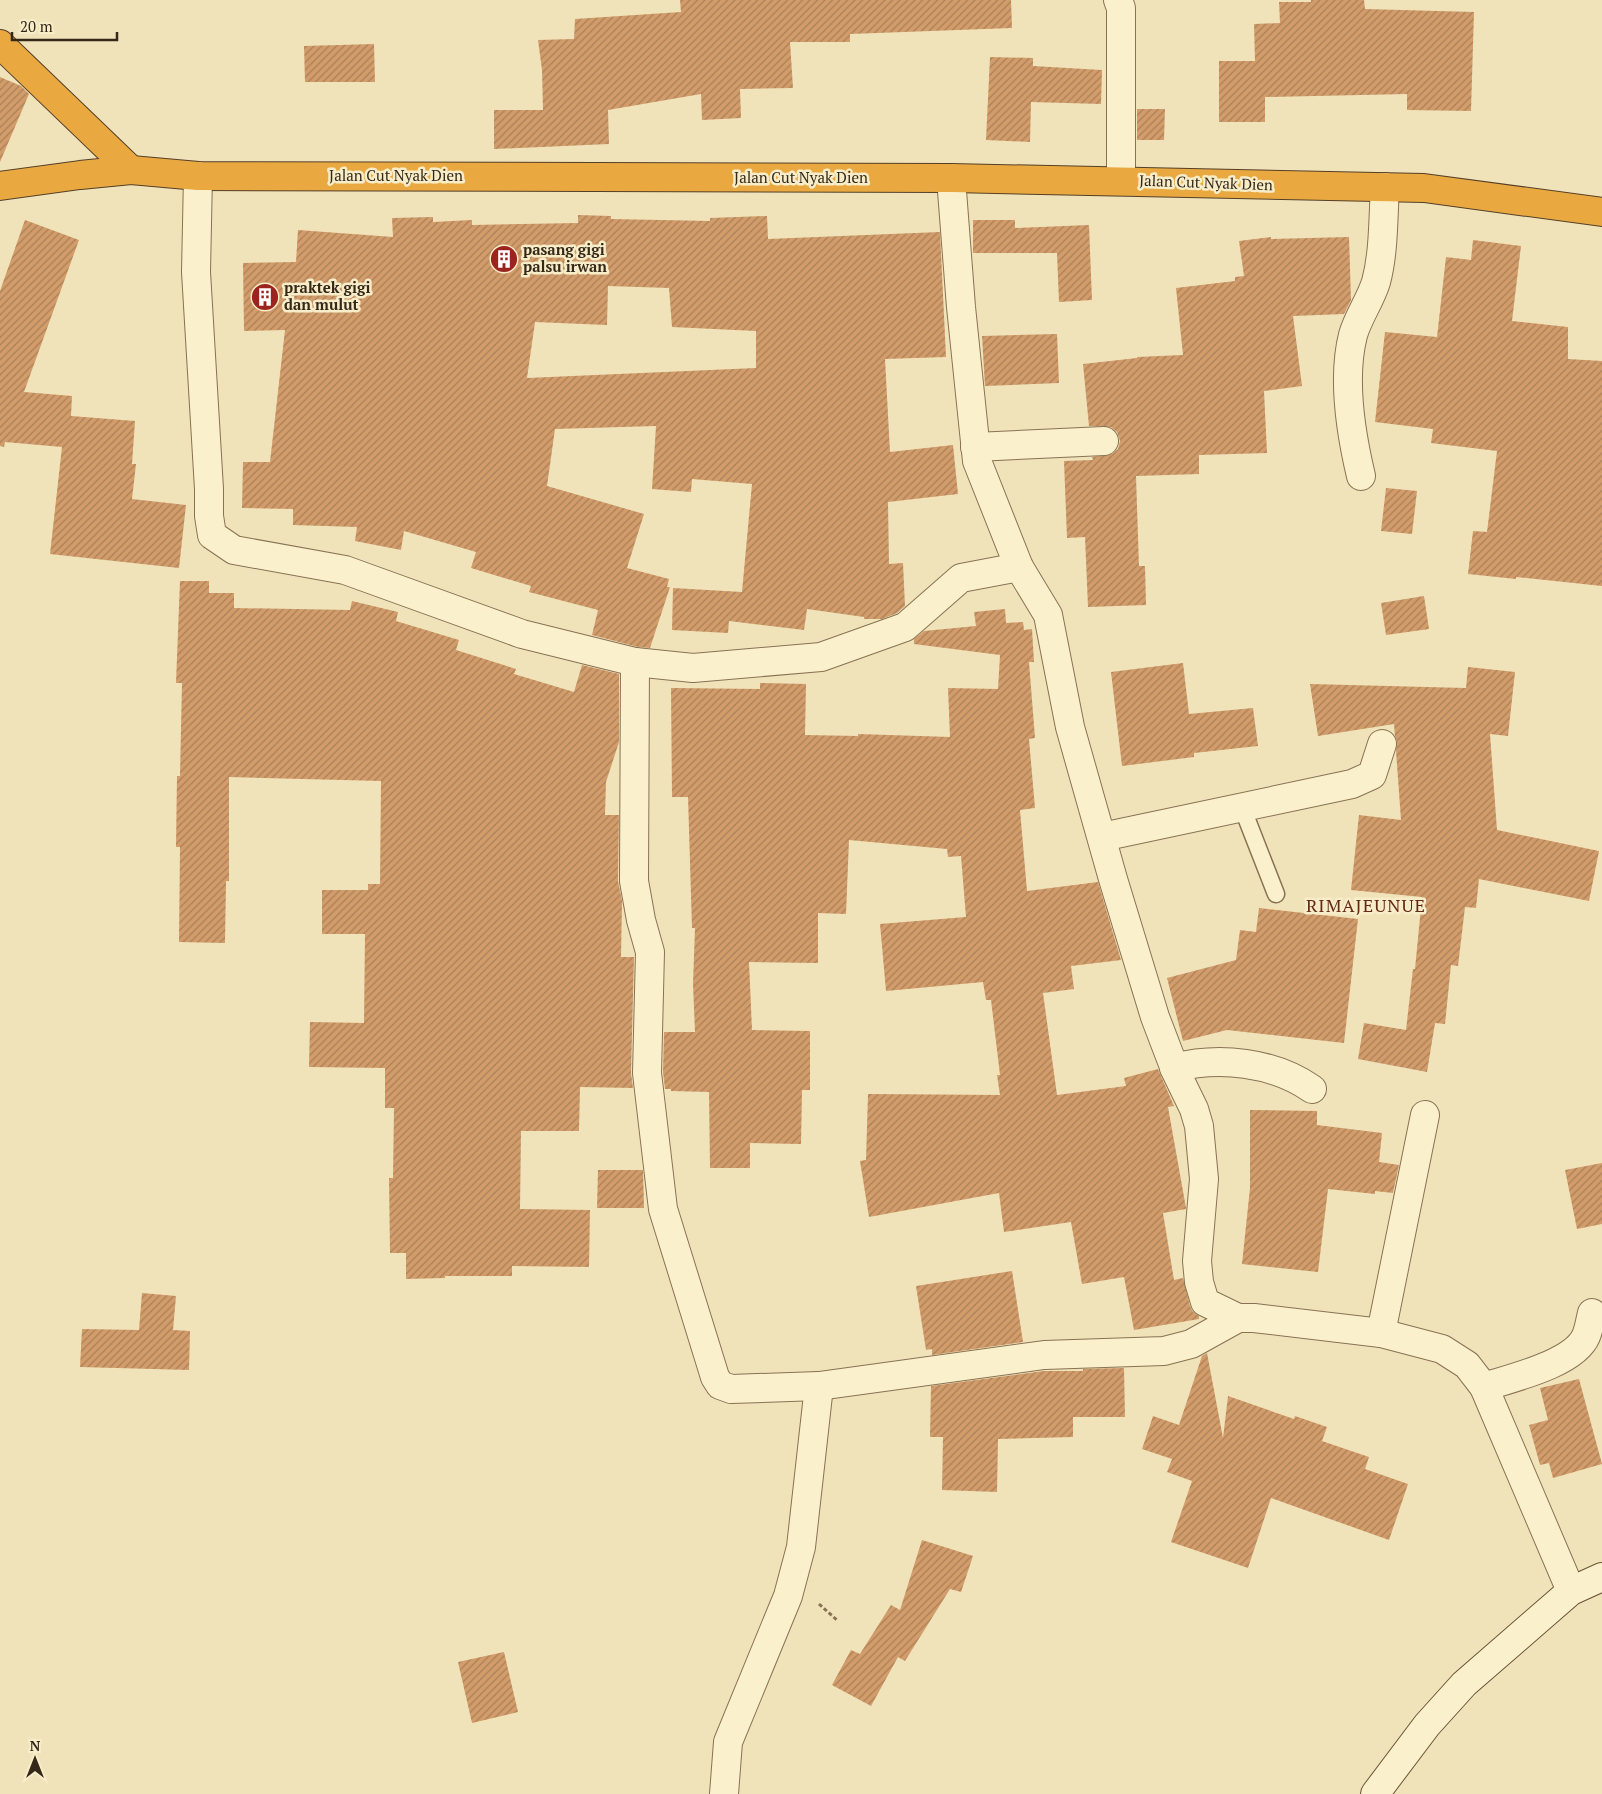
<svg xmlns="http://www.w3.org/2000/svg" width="1602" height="1794" font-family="'PT Serif',serif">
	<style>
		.building { fill: url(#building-hatch); fill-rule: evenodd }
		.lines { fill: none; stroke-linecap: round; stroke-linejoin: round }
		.lane-casing { stroke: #887253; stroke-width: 19 }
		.street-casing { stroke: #887253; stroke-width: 30 }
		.secondary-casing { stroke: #695336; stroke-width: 30 }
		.highway-casing { stroke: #543f28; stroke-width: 30 }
		.path { stroke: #887253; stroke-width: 3; stroke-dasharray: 4 2.5; stroke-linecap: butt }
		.lane { stroke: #fbf0cc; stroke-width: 16 }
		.street { stroke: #fbf0cc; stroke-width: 28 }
		.secondary { stroke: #fbf0cc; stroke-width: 28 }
		.highway { stroke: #e9a940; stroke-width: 28 }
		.labels { text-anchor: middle; stroke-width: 5; stroke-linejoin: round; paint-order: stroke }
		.street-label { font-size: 15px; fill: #352819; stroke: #f8edc9 }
		.poi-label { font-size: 15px; font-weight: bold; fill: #352819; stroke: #f8edc9; text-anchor: start }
		.quarter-label { font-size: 18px; letter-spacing: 1px; fill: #652a15; stroke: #f8edc9 }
	</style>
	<defs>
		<pattern id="building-hatch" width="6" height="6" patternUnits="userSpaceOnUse" patternTransform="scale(1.25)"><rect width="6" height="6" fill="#d29c6b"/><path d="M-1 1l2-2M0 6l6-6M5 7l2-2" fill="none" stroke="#ab7f57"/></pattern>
	</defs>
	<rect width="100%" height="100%" fill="#f1e3b9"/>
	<g class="building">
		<polygon points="680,0 1011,0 1012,28 850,34 850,42 790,42 793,88 740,89 741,118 702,120 701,94 608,110 609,144 494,149 494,110 543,110 542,70 538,40 574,39 575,19 681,12"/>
		<polygon points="1311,0 1364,0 1365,9 1474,12 1471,111 1407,110 1407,94 1265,97 1265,122 1219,122 1219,61 1255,61 1254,24 1280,23 1279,2 1311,2"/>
		<polygon points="374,44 375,82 305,82 304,46"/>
		<polygon points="990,57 1033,58 1033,66 1102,70 1101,104 1031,102 1030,142 986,140"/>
		<polygon points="0,77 21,86 29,94 0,162"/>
		<polygon points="1137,109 1165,109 1164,140 1137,140"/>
		<path d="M578 215 611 216V219L710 221V218L767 216 768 239 940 232 946 357 885 359 890 452 953 445 958 494 888 502 889 564 903 563 905 606 897 613 882 619H864V617L807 609 804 630 729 621 728 633 672 630 673 588 742 592 752 484 692 479 691 492 652 489 656 426 555 429 547 486 644 514 627 568 669 579 667 587H670L650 648 638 647 592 635 598 610 529 592 531 586 471 568 476 552 404 531 401 550 355 541 357 527 293 525V509L242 508 243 462H270L285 330 244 331 243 263 296 262 298 230 393 237 392 218 433 217V222L472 220V225L578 223ZM608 286 669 288 672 327 756 331V368L527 378 535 322 607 325Z"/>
		<polygon points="25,220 79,240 24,392 72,396 71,416 135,421 132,464 136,464 132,499 186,505 179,568 50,554 62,447 5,442 4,447 0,446 0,291"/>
		<polygon points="973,220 1015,220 1015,228 1089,225 1092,300 1059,302 1057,253 973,253"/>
		<polygon points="1271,237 1271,239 1349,237 1351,300 1344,314 1293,316 1302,386 1264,391 1267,453 1199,455 1199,474 1136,476 1139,566 1145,566 1146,605 1088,607 1085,537 1067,538 1064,461 1093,460 1092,457 1112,454 1118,449 1120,441 1117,432 1111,427 1089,426 1083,364 1137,358 1137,357 1183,355 1176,288 1235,281 1235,277 1244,276 1239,241"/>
		<polygon points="1473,240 1521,246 1512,321 1568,327 1568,359 1602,361 1602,586 1516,577 1516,579 1468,574 1473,531 1487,532 1497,451 1431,443 1433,429 1375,422 1385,332 1437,337 1446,257 1471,260"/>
		<polygon points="1057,334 1059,383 985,386 982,336"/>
		<polygon points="1386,488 1417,491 1412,534 1381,531"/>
		<polygon points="180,581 209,581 209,593 234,593 234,608 350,610 352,601 398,612 396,621 459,640 456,650 516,669 514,674 574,692 582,665 619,674 619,742 606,782 605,815 619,815 618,881 622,901 621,957 634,957 631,1073 633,1088 580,1087 579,1131 521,1131 520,1209 590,1210 589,1267 512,1266 512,1276 445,1276 445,1278 406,1279 406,1253 390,1253 389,1178 393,1178 394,1108 385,1108 385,1068 309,1067 310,1022 364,1023 365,934 322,934 322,890 368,890 368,884 380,884 381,781 229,777 229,881 226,881 225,943 179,942 180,847 176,847 177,776 180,776 182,683 176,683"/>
		<polygon points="1424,596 1429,629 1386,635 1381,603"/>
		<polygon points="1005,609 1006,623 1023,622 1024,630 1032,629 1034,662 1029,662 1035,738 1029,739 1035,808 1020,810 1027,891 1098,882 1121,960 1071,966 1074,989 1043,993 1057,1095 1126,1086 1124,1078 1158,1069 1174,1106 1168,1107 1186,1208 1186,1209 1163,1213 1174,1280 1183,1278 1190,1306 1193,1312 1199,1316 1199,1319 1134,1330 1124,1277 1082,1284 1071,1222 1004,1232 999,1193 869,1217 860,1161 866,1160 868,1094 1000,1095 997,1075 1000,1075 991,1000 986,1000 983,982 886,991 880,924 966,917 961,856 948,857 947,849 849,840 846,914 818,913 818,963 749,962 752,1030 810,1031 810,1090 802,1090 801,1144 750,1143 750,1168 710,1168 709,1092 671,1091 671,1089 665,1089 663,1072 664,1032 695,1032 693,984 695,928 692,928 688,797 672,797 671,688 760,689 760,683 806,684 805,735 858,736 858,734 950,737 948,688 998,689 1000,655 914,644 914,639 924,631 976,626 974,612"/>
		<polygon points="1183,663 1189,714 1253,708 1258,746 1194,753 1194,757 1122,766 1111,672"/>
		<polygon points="1468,667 1515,672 1508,736 1490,734 1497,830 1599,851 1589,901 1479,879 1476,908 1465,907 1458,966 1451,965 1445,1024 1435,1023 1427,1072 1358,1059 1364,1023 1406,1030 1413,969 1415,969 1422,897 1351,890 1359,815 1401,820 1396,751 1397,741 1395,737 1394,724 1318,736 1310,684 1466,688"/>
		<polygon points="1259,908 1358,919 1344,1043 1227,1030 1183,1041 1167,978 1236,960 1240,930 1256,932"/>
		<polygon points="1250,1110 1317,1111 1317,1125 1382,1133 1379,1162 1399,1165 1393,1193 1375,1191 1375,1194 1328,1189 1318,1272 1242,1264 1250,1188"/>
		<polygon points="1602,1163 1602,1224 1577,1229 1565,1170"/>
		<polygon points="598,1170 643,1170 644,1208 597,1208"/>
		<polygon points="1012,1271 1023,1342 932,1355 932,1349 926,1350 916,1286"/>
		<polygon points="142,1293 176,1296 173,1330 190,1331 189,1370 80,1367 82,1329 139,1330"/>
		<polygon points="1207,1353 1223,1438 1228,1396 1294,1419 1295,1416 1327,1427 1322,1441 1369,1457 1365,1469 1408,1484 1389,1540 1271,1498 1248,1568 1171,1542 1192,1481 1167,1472 1172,1459 1142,1449 1153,1416 1179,1425 1202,1356"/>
		<polygon points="1124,1368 1125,1417 1073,1417 1073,1437 998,1439 997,1492 942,1490 943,1437 930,1437 931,1386 1044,1371 1083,1371 1083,1369"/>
		<polygon points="1579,1379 1602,1464 1553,1478 1549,1463 1540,1465 1529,1425 1548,1420 1540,1388"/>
		<polygon points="922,1540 973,1556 961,1592 950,1589 905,1661 898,1657 871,1706 832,1685 851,1650 860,1654 891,1605 900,1610"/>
		<polygon points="504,1652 518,1712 472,1723 458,1662"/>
	</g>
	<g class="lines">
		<defs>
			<polyline id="lane" points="1242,807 1276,894"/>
			<g id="street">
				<polyline points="1118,0 1121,8 1121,180"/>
				<polyline points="198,176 196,272 209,489 209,516 212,535 234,550 345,570 522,634 635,662 693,668 821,657 905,627 961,578 1019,567"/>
				<polyline points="951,178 961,307 977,461 1019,567 1048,615 1070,727 1113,879 1155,1017 1176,1072 1194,1109 1199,1126 1204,1179 1197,1261 1199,1282 1205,1302 1238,1318 1254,1318 1381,1333 1442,1349 1467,1365 1484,1387 1571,1591"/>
				<polyline points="975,447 1104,441"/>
				<path d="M1361 476C1351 434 1342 378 1353 335 1358 317 1370 301 1376 282 1384 252 1383 218 1385 187"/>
				<polyline points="635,662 634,881 641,920 650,952 647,1073 663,1209 715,1377 720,1385 731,1389 819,1386 1044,1355 1164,1351 1191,1344 1238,1318"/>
				<polyline points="1102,837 1352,784 1372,775 1382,744"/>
				<path d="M1174 1068C1219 1056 1273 1062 1312 1089"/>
				<polyline points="1381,1333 1425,1115"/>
				<path d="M1484 1387C1511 1378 1574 1364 1586 1336 1589 1329 1590 1321 1592 1313"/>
				<polyline points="724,1794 728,1742 788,1596 801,1547 819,1386"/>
			</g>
			<polyline id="secondary" points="1375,1794 1427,1725 1464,1684 1571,1591 1602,1577"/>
			<g id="highway">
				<polyline points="0,44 131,170"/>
				<polyline points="0,186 80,175 131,170 198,176 951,178 1424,188 1602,212"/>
			</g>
		</defs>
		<use href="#lane" class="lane-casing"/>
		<use href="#street" class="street-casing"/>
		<use href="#secondary" class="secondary-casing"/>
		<use href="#highway" class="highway-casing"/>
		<polyline class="path" points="819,1604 838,1621"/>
		<use href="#lane" class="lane"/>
		<use href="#street" class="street"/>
		<use href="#secondary" class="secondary"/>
		<use href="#highway" class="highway"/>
	</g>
	<defs>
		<symbol id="building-disc" viewBox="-11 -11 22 22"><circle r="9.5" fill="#9b251e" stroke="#f8edc9"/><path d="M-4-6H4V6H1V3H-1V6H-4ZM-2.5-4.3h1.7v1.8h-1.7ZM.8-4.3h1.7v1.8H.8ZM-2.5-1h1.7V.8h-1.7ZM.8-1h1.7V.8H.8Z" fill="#fff"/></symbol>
	</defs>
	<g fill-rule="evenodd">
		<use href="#building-disc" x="488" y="243" width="32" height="32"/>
		<use href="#building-disc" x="249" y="281" width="32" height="32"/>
	</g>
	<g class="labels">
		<g class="street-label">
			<text x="396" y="181">Jalan Cut Nyak Dien</text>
			<text x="801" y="183">Jalan Cut Nyak Dien</text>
			<text transform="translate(1206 183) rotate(2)" y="5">Jalan Cut Nyak Dien</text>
		</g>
		<g class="poi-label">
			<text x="523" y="255">pasang gigi<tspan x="523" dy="17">palsu irwan</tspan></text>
			<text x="284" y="293">praktek gigi<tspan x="284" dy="17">dan mulut</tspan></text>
		</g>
		<g class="quarter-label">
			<text x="1366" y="912">RIMAJEUNUE</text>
		</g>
	</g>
	<g transform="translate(35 1759)" stroke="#f8edc9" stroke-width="4" paint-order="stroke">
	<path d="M0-4L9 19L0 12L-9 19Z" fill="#352819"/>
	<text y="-8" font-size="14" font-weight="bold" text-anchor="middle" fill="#352819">N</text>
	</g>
	<path d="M12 32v8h105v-8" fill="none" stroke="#352819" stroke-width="2.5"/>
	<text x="20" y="32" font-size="15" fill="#352819" stroke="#f8edc9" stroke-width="4" paint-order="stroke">20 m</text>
</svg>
